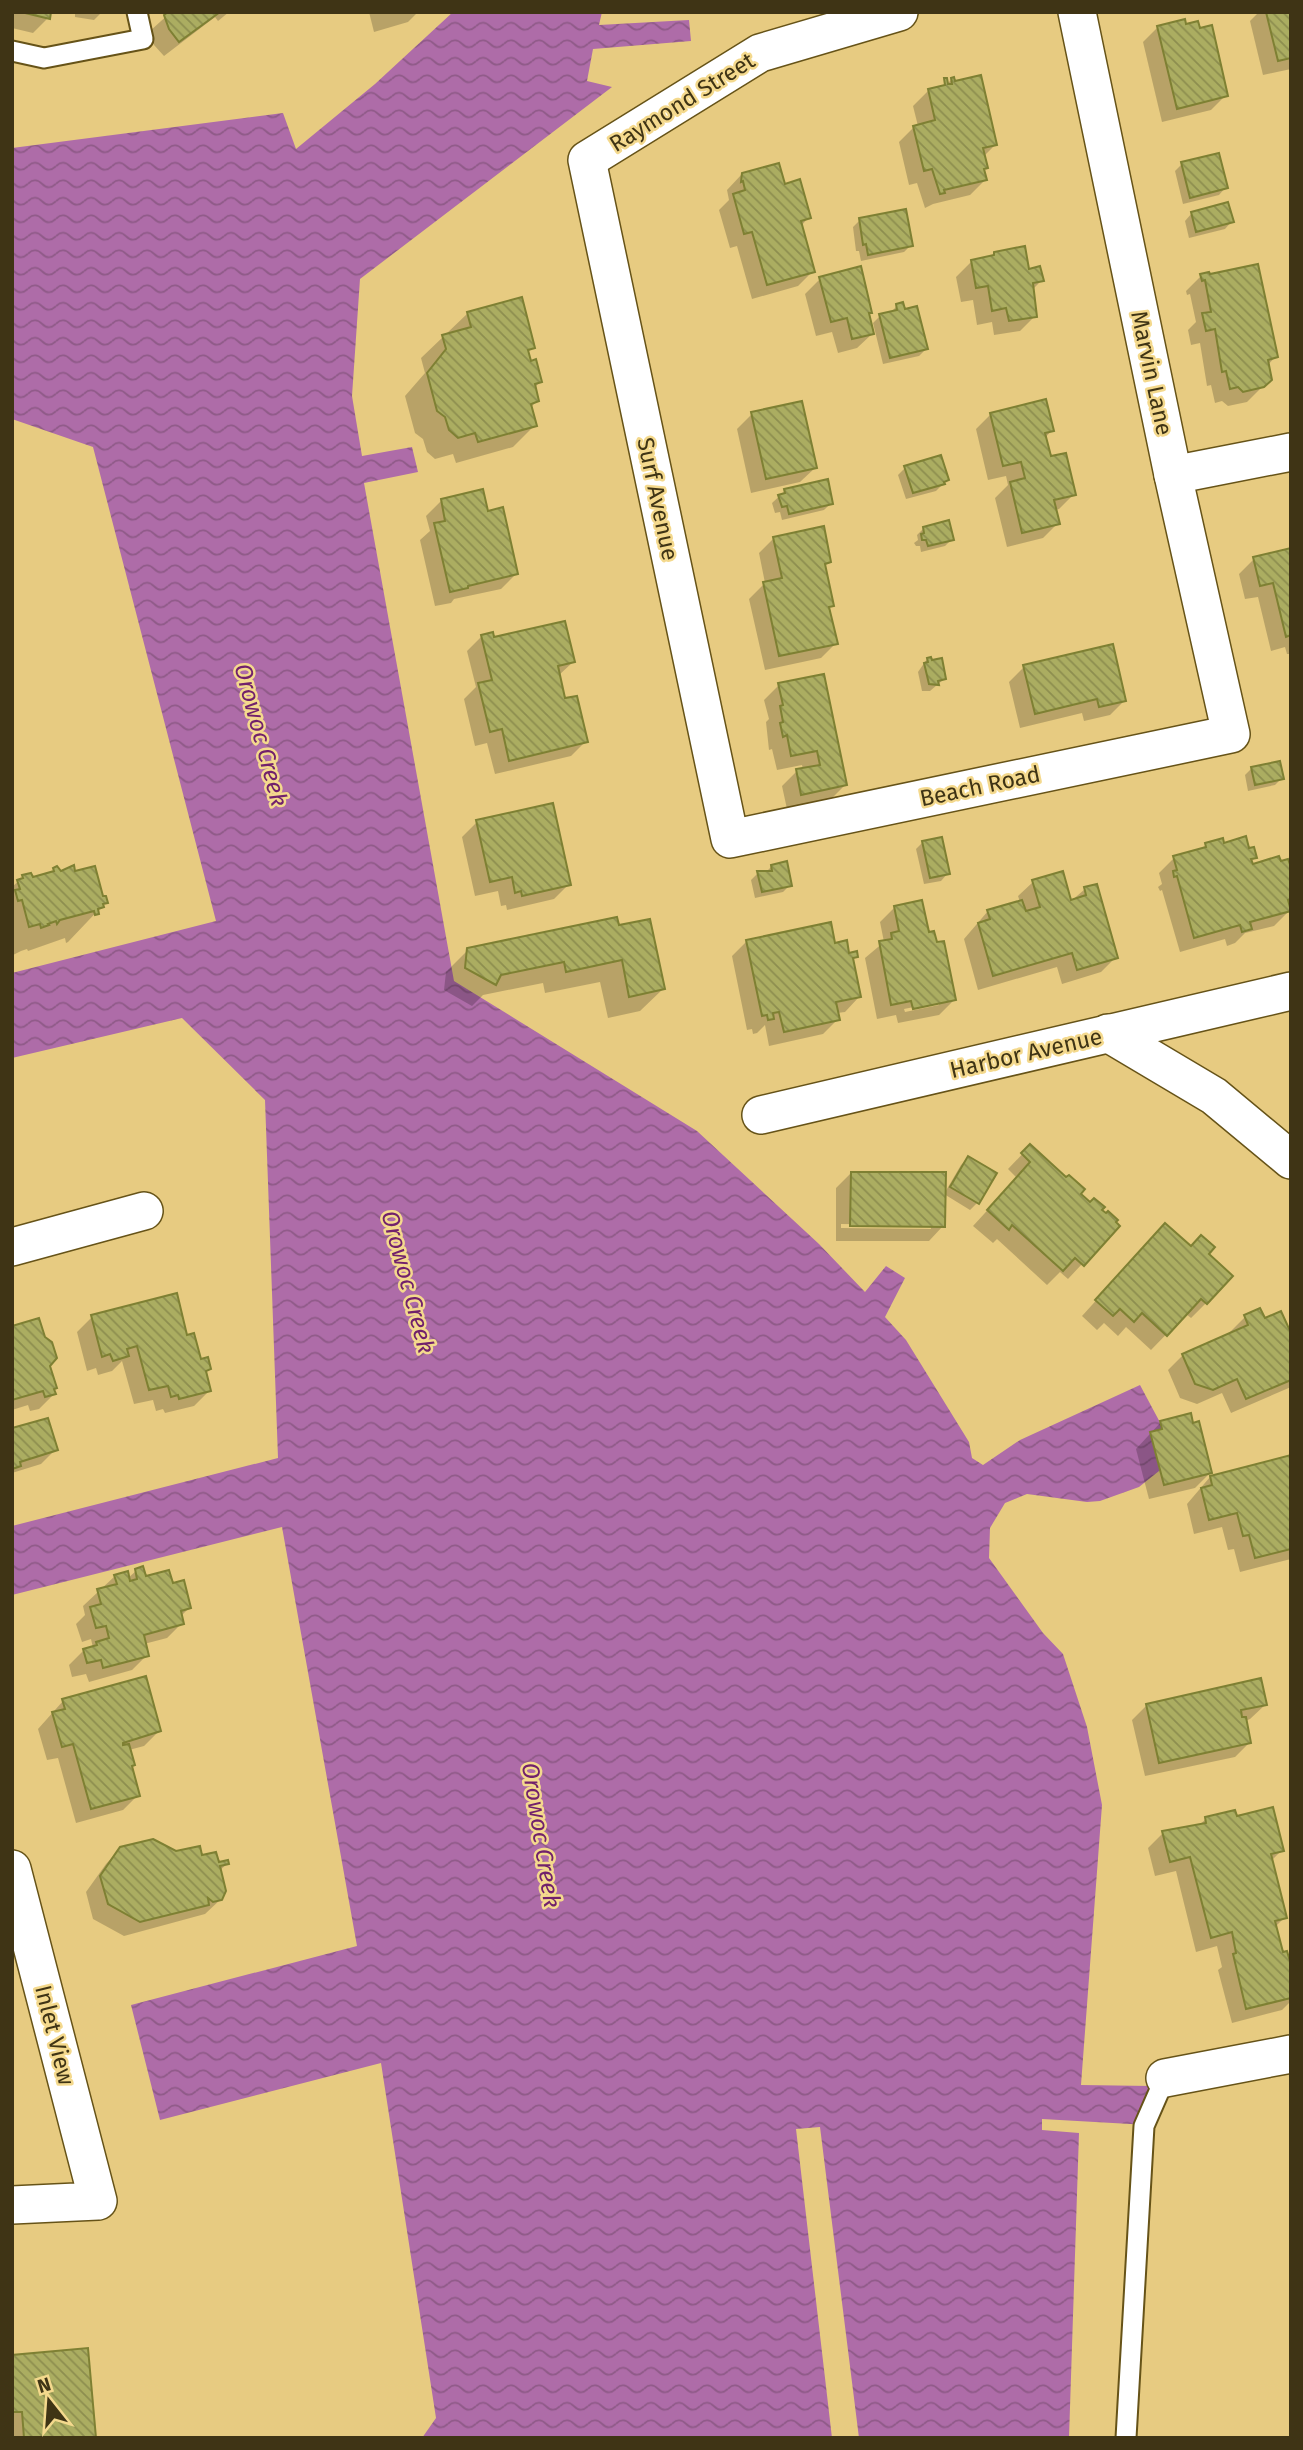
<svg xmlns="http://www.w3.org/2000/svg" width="1303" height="2450" font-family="'Fira Sans',sans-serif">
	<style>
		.water { fill: url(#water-waves) }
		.shadow { fill: #0003; fill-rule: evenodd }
		.building { fill: url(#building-back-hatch); stroke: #7e8033; stroke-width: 2 }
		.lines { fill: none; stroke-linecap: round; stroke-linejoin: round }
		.service-casing { stroke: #665318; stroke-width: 23 }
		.minor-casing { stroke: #665318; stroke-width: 40 }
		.service { stroke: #fff; stroke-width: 19 }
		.minor { stroke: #fff; stroke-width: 37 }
		.labels { text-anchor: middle; stroke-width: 5; stroke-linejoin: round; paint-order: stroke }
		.street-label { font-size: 23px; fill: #3f3415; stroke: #f4d98d }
		.water-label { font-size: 24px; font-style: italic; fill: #71216c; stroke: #f4d98d }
	</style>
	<defs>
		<pattern id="water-waves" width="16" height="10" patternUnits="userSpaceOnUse" patternTransform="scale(1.75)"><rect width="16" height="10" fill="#ae6ca8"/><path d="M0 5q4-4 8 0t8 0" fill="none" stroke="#8f5a88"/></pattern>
		<pattern id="building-back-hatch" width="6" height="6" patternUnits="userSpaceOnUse" patternTransform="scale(1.75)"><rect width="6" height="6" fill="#abad61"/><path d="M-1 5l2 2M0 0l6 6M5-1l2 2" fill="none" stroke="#8d8e4f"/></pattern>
	</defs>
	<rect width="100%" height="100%" fill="#e7cb81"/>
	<polygon class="water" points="453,12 602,12 599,25 689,20 691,41 593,49 587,81 612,87 360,279 352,396 362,456 412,447 418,472 364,483 454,981 697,1131 819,1244 865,1292 886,1266 905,1278 885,1317 906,1340 969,1442 972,1458 983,1465 1020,1440 1140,1385 1163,1428 1164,1467 1139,1487 1100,1501 1087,1502 1027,1494 1005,1503 990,1528 989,1558 1043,1633 1063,1654 1087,1727 1102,1805 1081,2085 1151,2086 1148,2125 1042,2119 1042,2130 1079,2133 1069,2438 859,2438 820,2127 796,2129 832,2438 422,2438 436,2418 381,2063 160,2120 131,2005 357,1946 282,1527 12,1595 12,1526 278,1458 265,1100 182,1018 12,1058 12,973 216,921 93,447 12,419 12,148 283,113 296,149 375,84"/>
	<g class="shadow">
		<polygon points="12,12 50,12 48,18 33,33 12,28"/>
		<polygon points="75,12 102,12 94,20 75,17"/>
		<polygon points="171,12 229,12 218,21 215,17 164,56 154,45 150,31"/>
		<polygon points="369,12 418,12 408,22 374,32"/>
		<polygon points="1259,12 1291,12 1291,69 1263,75 1250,21"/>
		<polygon points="1158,27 1226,95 1211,110 1162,122 1143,42"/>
		<polygon points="952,79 996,144 983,157 986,167 983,171 985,180 970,195 933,204 925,208 917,183 909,185 899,142 914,127 918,126 913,106 928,91 943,88"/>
		<polygon points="1182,164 1226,187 1219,195 1183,204 1175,171"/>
		<polygon points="742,174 783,186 809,217 801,226 813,271 798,286 752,299 737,246 730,248 719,210 729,200 727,190"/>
		<polygon points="1192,213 1232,221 1225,229 1189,238 1185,221"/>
		<polygon points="860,220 911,245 904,252 861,261 859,251 856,251 853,227"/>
		<polygon points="995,253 1042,280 1032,290 1035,316 1020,331 994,335 992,322 977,325 973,300 961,302 956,277 971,262 990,258"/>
		<polygon points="1208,274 1276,356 1267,366 1270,379 1247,402 1228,406 1222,401 1215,403 1211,385 1207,386 1200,343 1191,345 1188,330 1196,322 1190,294 1187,295 1186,291 1201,276"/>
		<polygon points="820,279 870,312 867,315 872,334 857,348 838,353 832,332 816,336 805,294"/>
		<polygon points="897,306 926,349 919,356 883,364 873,323 880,316 889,314"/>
		<polygon points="468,313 533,347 527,353 540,382 534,388 537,401 531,407 535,425 513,447 456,463 453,454 435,459 427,452 423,439 415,433 405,396 425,373 421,358"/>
		<polygon points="752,414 815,468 800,482 751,493 737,429"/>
		<polygon points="991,414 1052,430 1045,438 1050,458 1074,494 1059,509 1055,510 1058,523 1043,538 1007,547 995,498 1008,485 1006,476 988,480 976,429"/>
		<polygon points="905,468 947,480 936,491 906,499 898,475"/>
		<polygon points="785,491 831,503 824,510 782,520 780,512 775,513 772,503"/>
		<polygon points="441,501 487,513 516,574 501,589 454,599 451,603 435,606 420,540 430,531 426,516"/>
		<polygon points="924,528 952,539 945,546 921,552 920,546 916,546 914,543 918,540 917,535"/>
		<polygon points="774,538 829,561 824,567 832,605 828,609 836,643 821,658 765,670 749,599 765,583 759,553"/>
		<polygon points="1291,550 1291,654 1287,654 1285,647 1271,651 1258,597 1245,599 1239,574 1254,559"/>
		<polygon points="482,636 573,662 558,676 564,701 586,741 571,756 495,774 487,743 475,746 464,699 476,687 467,651"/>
		<polygon points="927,659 944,679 930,691 922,691 918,672"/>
		<polygon points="1024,667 1125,700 1110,715 1084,721 1082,713 1020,728 1009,682"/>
		<polygon points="779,685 845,785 830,800 787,809 782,786 797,771 803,770 802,765 777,770 772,749 769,750 766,722 769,719 764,700"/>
		<polygon points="1252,768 1282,778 1275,785 1248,791 1245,775"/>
		<polygon points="477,822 569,884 554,899 507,910 506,905 501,906 498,891 475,896 462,837"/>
		<polygon points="923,842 948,873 941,881 924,884 916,849"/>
		<polygon points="1206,845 1223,845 1248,850 1255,858 1250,863 1251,866 1291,899 1287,903 1289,911 1274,926 1245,933 1235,943 1227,946 1225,939 1180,952 1162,890 1160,891 1158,887 1162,884 1159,873 1174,858 1200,850"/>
		<polygon points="771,867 790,885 783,892 755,898 751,880 758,873 764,874"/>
		<polygon points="54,869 60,873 74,874 106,902 68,942 66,943 65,938 28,951 27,949 21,951 13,955 12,887 23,877 32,879 49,875"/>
		<polygon points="1033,882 1070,902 1085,889 1116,957 1101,972 1062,984 1057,967 978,990 964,939 988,911 1020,902 1018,896"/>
		<path d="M895 907 927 934 954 1000 939 1015 898 1023 896 1015 877 1019 865 958 884 942 880 922ZM939 1002V1005L905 1012 904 1009Z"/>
		<polygon points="618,927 663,989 640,1011 608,1018 600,982 545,993 543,983 483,995 472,1006 444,990 446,972 468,950"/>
		<polygon points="747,941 834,945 848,955 856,957 852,961 859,997 845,1012 837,1013 838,1019 823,1034 769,1046 765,1025 757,1033 753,1034 752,1029 747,1030 732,956"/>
		<polygon points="1030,1146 1091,1204 1082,1264 1068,1279 1060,1272 1047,1285 997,1239 993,1243 973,1226 1017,1178 1008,1169"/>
		<path d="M968 1158 995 1174 977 1203 970 1210 944 1194 943 1226 929 1241H836V1188L851 1173 944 1194 961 1165ZM841 1224 931 1225V1229L841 1228Z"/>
		<polygon points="1151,1240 1207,1254 1206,1303 1191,1318 1186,1314 1151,1350 1126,1327 1118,1336 1104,1323 1097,1330 1082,1316"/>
		<polygon points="92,1317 186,1337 200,1361 209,1369 205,1373 209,1391 194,1406 165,1413 163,1409 156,1411 153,1400 134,1404 122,1361 112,1371 98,1375 96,1368 87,1371 77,1332"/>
		<polygon points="1245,1317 1264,1321 1291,1337 1291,1387 1231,1413 1222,1393 1197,1404 1180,1398 1168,1370 1183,1355 1231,1334 1230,1332"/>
		<polygon points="12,1328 49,1366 54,1394 39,1409 30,1411 28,1405 12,1410"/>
		<polygon points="1161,1422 1210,1473 1195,1488 1149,1499 1136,1449"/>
		<polygon points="12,1430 56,1449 41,1464 12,1473"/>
		<polygon points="1291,1457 1291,1559 1240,1572 1234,1549 1228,1550 1222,1527 1194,1534 1187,1504 1210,1477"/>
		<polygon points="136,1571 144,1578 172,1585 189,1608 180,1617 182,1623 167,1638 144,1644 147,1655 132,1670 89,1682 86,1674 72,1677 69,1665 84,1650 93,1648 91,1639 82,1642 76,1624 85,1615 83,1606 115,1576 128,1578"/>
		<polygon points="63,1701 159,1731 144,1746 129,1750 130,1767 138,1795 123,1810 76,1823 58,1758 47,1760 38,1729"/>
		<polygon points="1147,1705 1265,1705 1250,1719 1245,1721 1249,1743 1235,1757 1145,1776 1132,1720"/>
		<polygon points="1236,1818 1282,1850 1271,1861 1285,1917 1274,1928 1281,1955 1291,1972 1291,2001 1282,2010 1232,2023 1218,1970 1222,1967 1217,1946 1196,1952 1176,1871 1155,1876 1148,1848 1163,1833 1198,1826 1206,1819"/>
		<polygon points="121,1848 176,1853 201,1857 217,1864 227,1864 219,1871 221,1899 205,1914 124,1936 93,1919 86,1892 106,1864"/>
		<polygon points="12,2357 94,2438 12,2438"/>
	</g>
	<g class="building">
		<polygon points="21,12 51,12 50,19"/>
		<polygon points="168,12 220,12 179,42 169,29 164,15"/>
		<polygon points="1266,12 1291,12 1291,58 1278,61"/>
		<polygon points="1185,19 1186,24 1198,21 1200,28 1212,25 1228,96 1177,109 1157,26"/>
		<polygon points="981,75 997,145 983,148 988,168 984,169 987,180 944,190 945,193 940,194 932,169 924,171 913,126 935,120 928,89 945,85 944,78 947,78 948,84 952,84 951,78 954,77 955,81"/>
		<polygon points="1219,153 1228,188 1190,198 1181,162"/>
		<polygon points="779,163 785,184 800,179 811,218 801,221 815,272 767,285 752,232 744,234 733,194 745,190 743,181 741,182 742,173"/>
		<polygon points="1228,202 1234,222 1196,232 1191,212"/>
		<polygon points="906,209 913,246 868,255 866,244 863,245 859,218"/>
		<polygon points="1025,246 1029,269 1040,266 1044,281 1033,283 1037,317 1009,321 1006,308 992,311 988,286 976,288 971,260 994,255 994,252"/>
		<polygon points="1258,264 1278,357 1268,360 1272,380 1264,387 1243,392 1238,387 1230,389 1226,371 1222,372 1215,329 1206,331 1202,313 1211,312 1205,280 1202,281 1200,274 1209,272 1210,274"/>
		<polygon points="861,266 872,313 869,313 874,334 852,339 847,318 831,322 819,277"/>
		<polygon points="522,297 535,348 528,350 531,361 536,359 542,382 535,384 539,401 531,404 537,426 478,442 475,433 458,438 449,430 445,417 437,411 427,373 446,349 442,335 471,327 467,312"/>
		<polygon points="903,302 905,309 917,306 928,349 890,358 879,314 897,310 896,304"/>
		<polygon points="1046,399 1054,431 1045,433 1051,456 1066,453 1076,495 1054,500 1060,524 1022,533 1010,482 1025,478 1021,462 1003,466 990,413"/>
		<polygon points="802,401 817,468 766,479 751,412"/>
		<polygon points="941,455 949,480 944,482 945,484 913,493 904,466"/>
		<polygon points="828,479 833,504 789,514 787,506 782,507 778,495 785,493 784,489"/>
		<polygon points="483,489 488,511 503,507 518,574 468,586 468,588 450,592 434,523 445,521 441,499"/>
		<polygon points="949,520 954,540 928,546 926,540 922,540 921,534 924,533 923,527"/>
		<polygon points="824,526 831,562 825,564 834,606 829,607 838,644 779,656 763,582 782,578 773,537"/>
		<polygon points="1291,548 1291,635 1286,637 1273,583 1260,586 1253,557"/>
		<polygon points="565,621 575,662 558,666 565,698 577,696 588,742 509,761 502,729 490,732 478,683 492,680 481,635 493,632 494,637"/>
		<polygon points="1113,644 1126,701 1099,707 1097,699 1035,714 1023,665"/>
		<polygon points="931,657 932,660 942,658 946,679 938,681 939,685 929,684 924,663 928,662 927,658"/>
		<polygon points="824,674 847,785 801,795 796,769 820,765 817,751 791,756 787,735 783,737 780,723 783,722 780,706 783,705 778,683"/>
		<polygon points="1280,761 1284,779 1255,785 1251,767"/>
		<polygon points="553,803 571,885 522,896 521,891 515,893 512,877 490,882 476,820"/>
		<polygon points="1246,836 1249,848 1254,847 1257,858 1251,859 1253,864 1279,856 1281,861 1288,859 1291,867 1291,899 1288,900 1291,911 1250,922 1252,929 1242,932 1240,925 1194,938 1177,876 1174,877 1173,871 1177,870 1173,856 1206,847 1205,843 1223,838 1224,843"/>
		<polygon points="942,837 950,874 930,878 922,841"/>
		<polygon points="787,861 792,886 762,892 757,871 772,871 771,865"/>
		<polygon points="74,865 75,871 95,866 103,896 106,896 108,903 103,904 104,907 98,909 99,914 95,915 94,911 60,920 57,924 56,921 48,924 49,925 41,928 40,924 29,927 22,900 18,901 15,890 20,889 17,880 23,878 22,875 31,873 33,877 54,871 53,868 57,866 61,871"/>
		<polygon points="1063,871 1071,900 1086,895 1084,887 1097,884 1118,958 1077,970 1072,953 993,976 978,923 990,919 987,910 1022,900 1026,911 1040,907 1032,880"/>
		<polygon points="922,900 929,932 934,931 937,942 944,941 956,1000 913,1009 911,1001 891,1005 879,941 892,939 891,933 899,931 894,906"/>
		<polygon points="617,917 619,925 650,919 665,989 629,997 622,960 566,972 564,962 501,975 496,985 465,968 467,948"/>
		<polygon points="831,922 835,943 847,940 849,953 857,951 858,957 853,958 861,997 836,1002 840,1020 784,1032 779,1012 773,1013 774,1019 768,1020 767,1015 762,1016 746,940"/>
		<polygon points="1030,1144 1066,1177 1069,1175 1085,1189 1081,1194 1090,1202 1094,1198 1105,1207 1102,1210 1106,1213 1108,1211 1118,1220 1116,1222 1120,1226 1084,1266 1075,1258 1063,1271 1012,1225 1009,1230 987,1210 1030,1162 1021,1153"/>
		<polygon points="968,1156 997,1173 979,1204 950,1187"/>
		<polygon points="851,1172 946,1172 945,1227 850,1226"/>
		<polygon points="1165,1223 1191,1246 1201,1235 1215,1247 1209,1254 1233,1276 1207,1304 1201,1299 1167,1336 1142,1313 1134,1322 1120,1309 1113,1316 1095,1300"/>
		<polygon points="177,1293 187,1335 194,1333 201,1359 208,1357 211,1369 206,1371 211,1391 179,1399 178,1395 171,1397 168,1386 149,1390 137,1346 127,1349 129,1356 113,1361 110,1354 102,1357 91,1315"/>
		<polygon points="1260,1308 1265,1318 1281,1311 1291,1333 1291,1380 1246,1399 1237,1379 1213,1390 1195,1384 1182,1354 1248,1325 1244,1315"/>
		<polygon points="39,1318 45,1337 52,1342 57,1358 50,1366 57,1388 54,1389 56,1394 45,1397 43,1391 12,1400 12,1326"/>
		<polygon points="1191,1413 1193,1423 1199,1421 1212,1473 1164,1485 1150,1432 1162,1429 1160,1421"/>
		<polygon points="48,1418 58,1450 20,1462 21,1466 12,1469 12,1428"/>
		<polygon points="1291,1455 1291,1549 1255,1558 1249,1535 1243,1536 1237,1513 1209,1520 1201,1488 1212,1485 1210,1476"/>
		<polygon points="143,1566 146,1576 169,1570 173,1583 184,1580 191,1608 181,1611 184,1624 144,1635 149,1656 103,1668 101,1660 87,1663 83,1649 97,1645 96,1642 109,1638 106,1626 96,1628 90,1607 101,1604 97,1589 117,1584 114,1575 128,1571 130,1581 137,1579 135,1569"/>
		<polygon points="146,1676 161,1731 123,1743 123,1745 129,1744 135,1765 132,1766 140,1796 91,1809 73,1744 62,1747 52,1712 65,1709 62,1699"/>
		<polygon points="1261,1678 1267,1705 1241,1710 1242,1717 1246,1717 1251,1743 1159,1763 1146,1704"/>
		<polygon points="1273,1807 1284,1851 1271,1854 1287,1918 1275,1921 1283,1952 1287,1951 1291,1965 1291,1998 1246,2009 1233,1954 1236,1953 1232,1932 1211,1938 1190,1857 1170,1862 1162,1831 1206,1823 1205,1817 1235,1810 1237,1816"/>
		<polygon points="153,1839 176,1851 200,1846 202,1855 216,1852 219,1862 228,1860 229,1864 220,1866 226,1891 222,1900 213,1902 208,1898 209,1905 140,1922 108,1904 100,1876 120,1847"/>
		<polygon points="88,2348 96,2438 24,2438 22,2412 12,2412 12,2355"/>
	</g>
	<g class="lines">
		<defs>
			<g id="service">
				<polyline points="12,51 44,58 143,39 137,12"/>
				<polyline points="1126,2438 1144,2126 1165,2078"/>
			</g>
			<g id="minor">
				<polyline points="899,12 760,53 587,160 730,839 1231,734 1173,475 1077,12"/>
				<polyline points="1173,475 1291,452"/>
				<polyline points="1108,1033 1214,1096 1291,1160"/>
				<polyline points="761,1115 1291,991"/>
				<polyline points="12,1247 144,1211"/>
				<polyline points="12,1869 98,2201 12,2205"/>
				<polyline points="1165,2078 1291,2054"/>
			</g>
		</defs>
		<use href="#service" class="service-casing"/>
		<use href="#minor" class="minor-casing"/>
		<use href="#service" class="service"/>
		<use href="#minor" class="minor"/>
	</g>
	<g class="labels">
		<g class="street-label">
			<text transform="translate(682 102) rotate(-32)" y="8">Raymond Street</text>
			<text transform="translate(1152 373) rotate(78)" y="8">Marvin Lane</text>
			<text transform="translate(658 499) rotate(78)" y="8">Surf Avenue</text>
			<text transform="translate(980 786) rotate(-12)" y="8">Beach Road</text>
			<text transform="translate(1026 1053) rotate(-13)" y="8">Harbor Avenue</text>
			<text transform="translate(55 2035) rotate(76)" y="8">Inlet View</text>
		</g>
		<g class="water-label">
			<text transform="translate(261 735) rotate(75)" y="8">Orowoc Creek</text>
			<text transform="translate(408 1282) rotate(75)" y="8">Orowoc Creek</text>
			<text transform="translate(541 1835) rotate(81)" y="8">Orowoc Creek</text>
		</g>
	</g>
	<rect width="1303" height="2450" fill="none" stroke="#3f3415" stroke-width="28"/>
	<g transform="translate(49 2401) rotate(343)" stroke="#f4d98d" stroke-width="5" paint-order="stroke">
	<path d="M0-5L12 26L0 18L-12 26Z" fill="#3f3415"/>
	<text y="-10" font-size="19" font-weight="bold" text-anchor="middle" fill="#3f3415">N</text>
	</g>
</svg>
